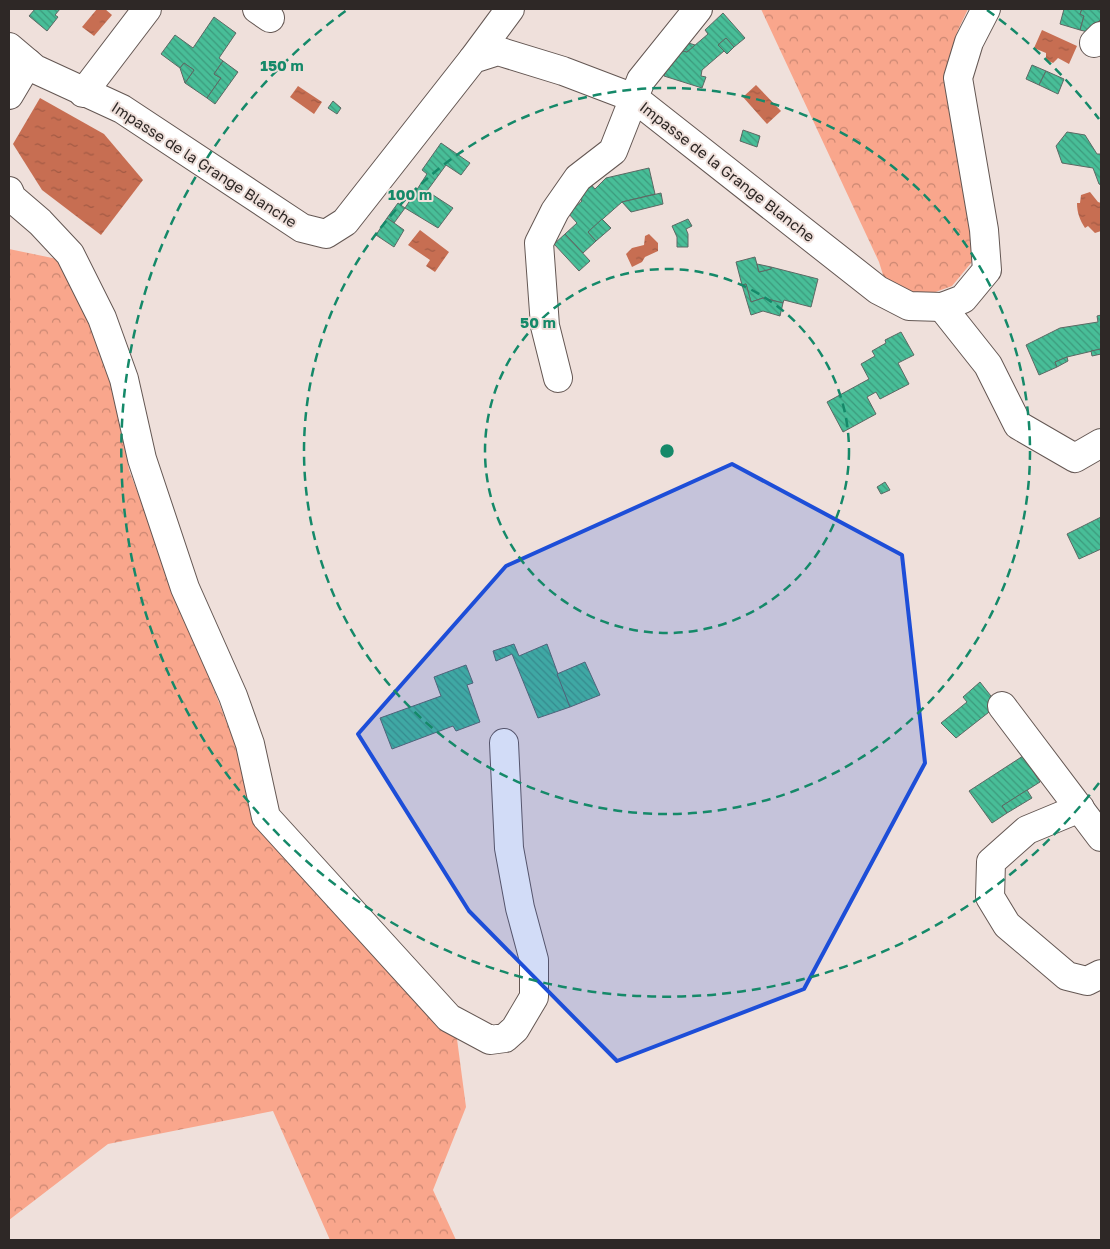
<svg xmlns="http://www.w3.org/2000/svg" width="1110" height="1249" font-family="'Golos Text',sans-serif">
	<style>
		.forest { fill: url(#forest-crowns) }
		.water { fill: url(#water-ripples) }
		.building { fill: url(#building-back-hatch); stroke: #5c6964 }
		.lines { fill: none; stroke-linecap: round; stroke-linejoin: round }
		.minor-casing { stroke: #645753; stroke-width: 30 }
		.minor { stroke: #fff; stroke-width: 28 }
		.marked { fill: #1d4ed8; fill-opacity: 0.2; stroke: #1d4ed8; stroke-width: 4; stroke-linejoin: round }
		.ring { fill: none; stroke: #158969; stroke-width: 2.5; stroke-dasharray: 9 6 }
		.labels { text-anchor: middle; stroke-width: 4; stroke-linejoin: round; paint-order: stroke }
		.street-label { font-size: 15px; fill: #2e2826; stroke: #efe0db }
		.centre { fill: #158969; stroke: #efe0db; stroke-width: 2.5 }
		.ring-label { font-size: 15px; text-anchor: middle; font-weight: bold; fill: #158969; stroke: #efe0db; stroke-width: 4; stroke-linejoin: round; paint-order: stroke }
	</style>
	<defs>
		<pattern id="forest-crowns" width="20" height="18" patternUnits="userSpaceOnUse" patternTransform="scale(1.25)"><rect width="20" height="18" fill="#f9a68c"/><path d="M2 6a3 3 0 1 1 6 0M12 15a3 3 0 1 1 6 0" fill="none" stroke="#ca8772"/></pattern>
		<pattern id="water-ripples" width="26" height="14" patternUnits="userSpaceOnUse" patternTransform="scale(1.25)"><rect width="26" height="14" fill="#c76e52"/><path d="M2 4q2-2 4 0t4 0M15 11q2-2 4 0t4 0" fill="none" stroke="#a25a44"/></pattern>
		<pattern id="building-back-hatch" width="6" height="6" patternUnits="userSpaceOnUse" patternTransform="scale(1.25)"><rect width="6" height="6" fill="#48be98"/><path d="M-1 5l2 2M0 0l6 6M5-1l2 2" fill="none" stroke="#3c9a7c"/></pattern>
	</defs>
	<rect width="100%" height="100%" fill="#efe0db"/>
	<g class="forest">
		<polygon points="761,9 968,9 958,30 947,65 973,217 976,257 952,286 930,294 898,293 884,278 879,262"/>
		<polygon points="9,249 62,260 92,323 113,385 129,470 237,749 258,820 457,1039 466,1107 433,1190 456,1240 330,1240 273,1111 108,1144 9,1220"/>
	</g>
	<g class="water">
		<polygon points="97,9 105,9 112,15 94,36 82,27"/>
		<polygon points="1042,30 1077,46 1069,64 1058,58 1053,63 1046,60 1046,53 1034,48"/>
		<polygon points="756,85 781,111 767,124 743,97"/>
		<polygon points="298,86 322,102 314,114 290,97"/>
		<polygon points="40,98 104,134 143,180 101,235 42,190 13,144"/>
		<path d="M1090 192 1098 202 1101 203V231L1095 233 1088 226 1085 228C1080 220 1077 213 1077 203H1080L1081 195Z"/>
		<polygon points="420,230 449,252 435,272 426,266 430,260 408,245"/>
		<polygon points="649,234 658,243 658,251 645,257 642,262 632,267 626,254 632,248 644,245 645,236"/>
	</g>
	<g class="building">
		<polygon points="35,9 60,9 55,15 58,17 47,31 29,16"/>
		<polygon points="1064,9 1082,9 1080,14 1084,16 1080,30 1060,24"/>
		<polygon points="1082,9 1101,9 1101,19 1088,32 1080,30 1084,16 1080,14"/>
		<polygon points="723,13 745,38 734,47 726,38 718,45 724,51 702,70 701,76 706,77 702,88 664,76 672,48 687,52 708,34 705,30"/>
		<polygon points="214,17 236,33 219,58 223,61 214,74 221,78 207,98 185,83 194,70 184,63 180,68 161,54 175,35 193,48"/>
		<polygon points="726,38 734,47 727,54 718,45"/>
		<polygon points="679,40 695,45 687,52 676,49"/>
		<polygon points="223,61 238,72 215,104 207,98 221,78 214,74"/>
		<polygon points="184,63 194,70 185,83 180,68"/>
		<polygon points="1032,65 1046,71 1039,85 1026,79"/>
		<polygon points="1046,71 1064,79 1058,94 1039,85"/>
		<polygon points="333,101 341,108 337,114 328,108"/>
		<polygon points="743,130 760,136 757,147 740,141"/>
		<polygon points="1067,132 1085,135 1097,154 1101,154 1101,185 1099,184 1093,168 1062,163 1056,146"/>
		<polygon points="441,143 470,163 461,175 446,165 427,191 453,208 438,228 405,208 427,174 422,170"/>
		<polygon points="649,168 655,194 622,202 588,232 596,241 583,253 565,234 577,223 568,213 582,201 575,193 588,181 595,189 606,178"/>
		<polygon points="661,193 663,204 631,212 622,202"/>
		<polygon points="398,203 405,208 394,223 387,218"/>
		<polygon points="387,218 404,230 394,247 376,235"/>
		<polygon points="602,219 611,228 596,241 588,232"/>
		<polygon points="688,219 692,226 686,229 688,234 688,247 677,247 677,237 672,226"/>
		<polygon points="565,234 590,261 579,271 554,244"/>
		<polygon points="755,257 759,272 771,269 771,267 818,279 811,307 784,300 783,303 763,298 751,302 746,284 742,285 736,262"/>
		<polygon points="757,264 771,267 771,269 759,272"/>
		<polygon points="746,284 751,302 763,298 783,303 780,316 763,311 751,315 742,285"/>
		<polygon points="1101,315 1101,349 1067,357 1055,362 1057,367 1039,375 1026,345 1060,328 1098,322 1097,316"/>
		<polygon points="901,332 914,355 898,363 909,384 880,399 876,392 867,397 876,414 843,432 827,402 869,379 861,364 875,356 872,351 886,343 885,340"/>
		<polygon points="1101,349 1101,354 1092,356 1091,351"/>
		<polygon points="1067,357 1068,361 1057,367 1055,362"/>
		<polygon points="885,482 890,490 881,494 877,487"/>
		<polygon points="1101,517 1101,549 1079,559 1067,534"/>
		<polygon points="514,644 519,656 547,644 570,707 538,718 512,654 496,661 493,651"/>
		<polygon points="585,662 600,695 570,707 557,674"/>
		<polygon points="466,665 473,683 467,685 480,722 456,731 453,726 392,749 380,718 441,696 434,677"/>
		<polygon points="980,682 998,705 956,738 941,723 967,702 963,697"/>
		<polygon points="1023,756 1040,782 1002,806 1007,813 992,823 969,791"/>
		<polygon points="1027,790 1032,798 1007,813 1002,806"/>
	</g>
	<g class="lines">
		<defs>
			<g id="minor">
				<polyline points="257,9 270,18"/>
				<polyline points="1094,43 1101,36"/>
				<polyline points="9,47 35,69 122,109 302,228 326,234 345,222 473,59 498,51 563,71 634,98 878,290 909,306 942,307 963,299 987,270 984,230 958,78 969,42 986,9"/>
				<polyline points="473,59 510,9"/>
				<polyline points="83,93 147,9"/>
				<polyline points="9,95 28,63"/>
				<polyline points="9,191 12,198 40,222 70,254 102,318 124,379 142,459 185,588 233,696 250,744 266,817 449,1018 490,1040 505,1038 515,1029 534,997 534,960 520,908 509,848 504,743"/>
				<polyline points="942,307 988,365 1018,425 1075,458 1101,443"/>
				<polyline points="558,378 545,326 539,243 555,211 578,178 613,151 641,80 698,9"/>
				<polyline points="1002,706 1101,837"/>
				<polyline points="1080,808 1027,830 991,862 990,897 1007,925 1067,976 1087,981 1101,974"/>
			</g>
		</defs>
		<use href="#minor" class="minor-casing"/>
		<use href="#minor" class="minor"/>
	</g>
	<path class="marked" d="M732 464 902 555 925 763 804 989 617 1061 469 911 358 734 506 566Z"/>
	<g class="ring">
		<circle cx="667" cy="451" r="182"/>
		<circle cx="667" cy="451" r="363"/>
		<path d="M1099 783A545 545 0 1 1 347 10M987 10A545 545 0 0 1 1099 119"/>
	</g>
	<g class="labels">
		<g class="street-label">
			<text transform="translate(204 165) rotate(33)" y="5">Impasse de la Grange Blanche</text>
			<text transform="translate(727 172) rotate(38)" y="5">Impasse de la Grange Blanche</text>
		</g>
	</g>
	<circle cx="667" cy="451" r="8" class="centre"/>
	<g class="ring-label">
		<text x="282" y="71">150 m</text>
		<text x="410" y="200">100 m</text>
		<text x="538" y="328">50 m</text>
	</g>
	<rect width="1110" height="1249" fill="none" stroke="#2e2826" stroke-width="20"/>
</svg>
